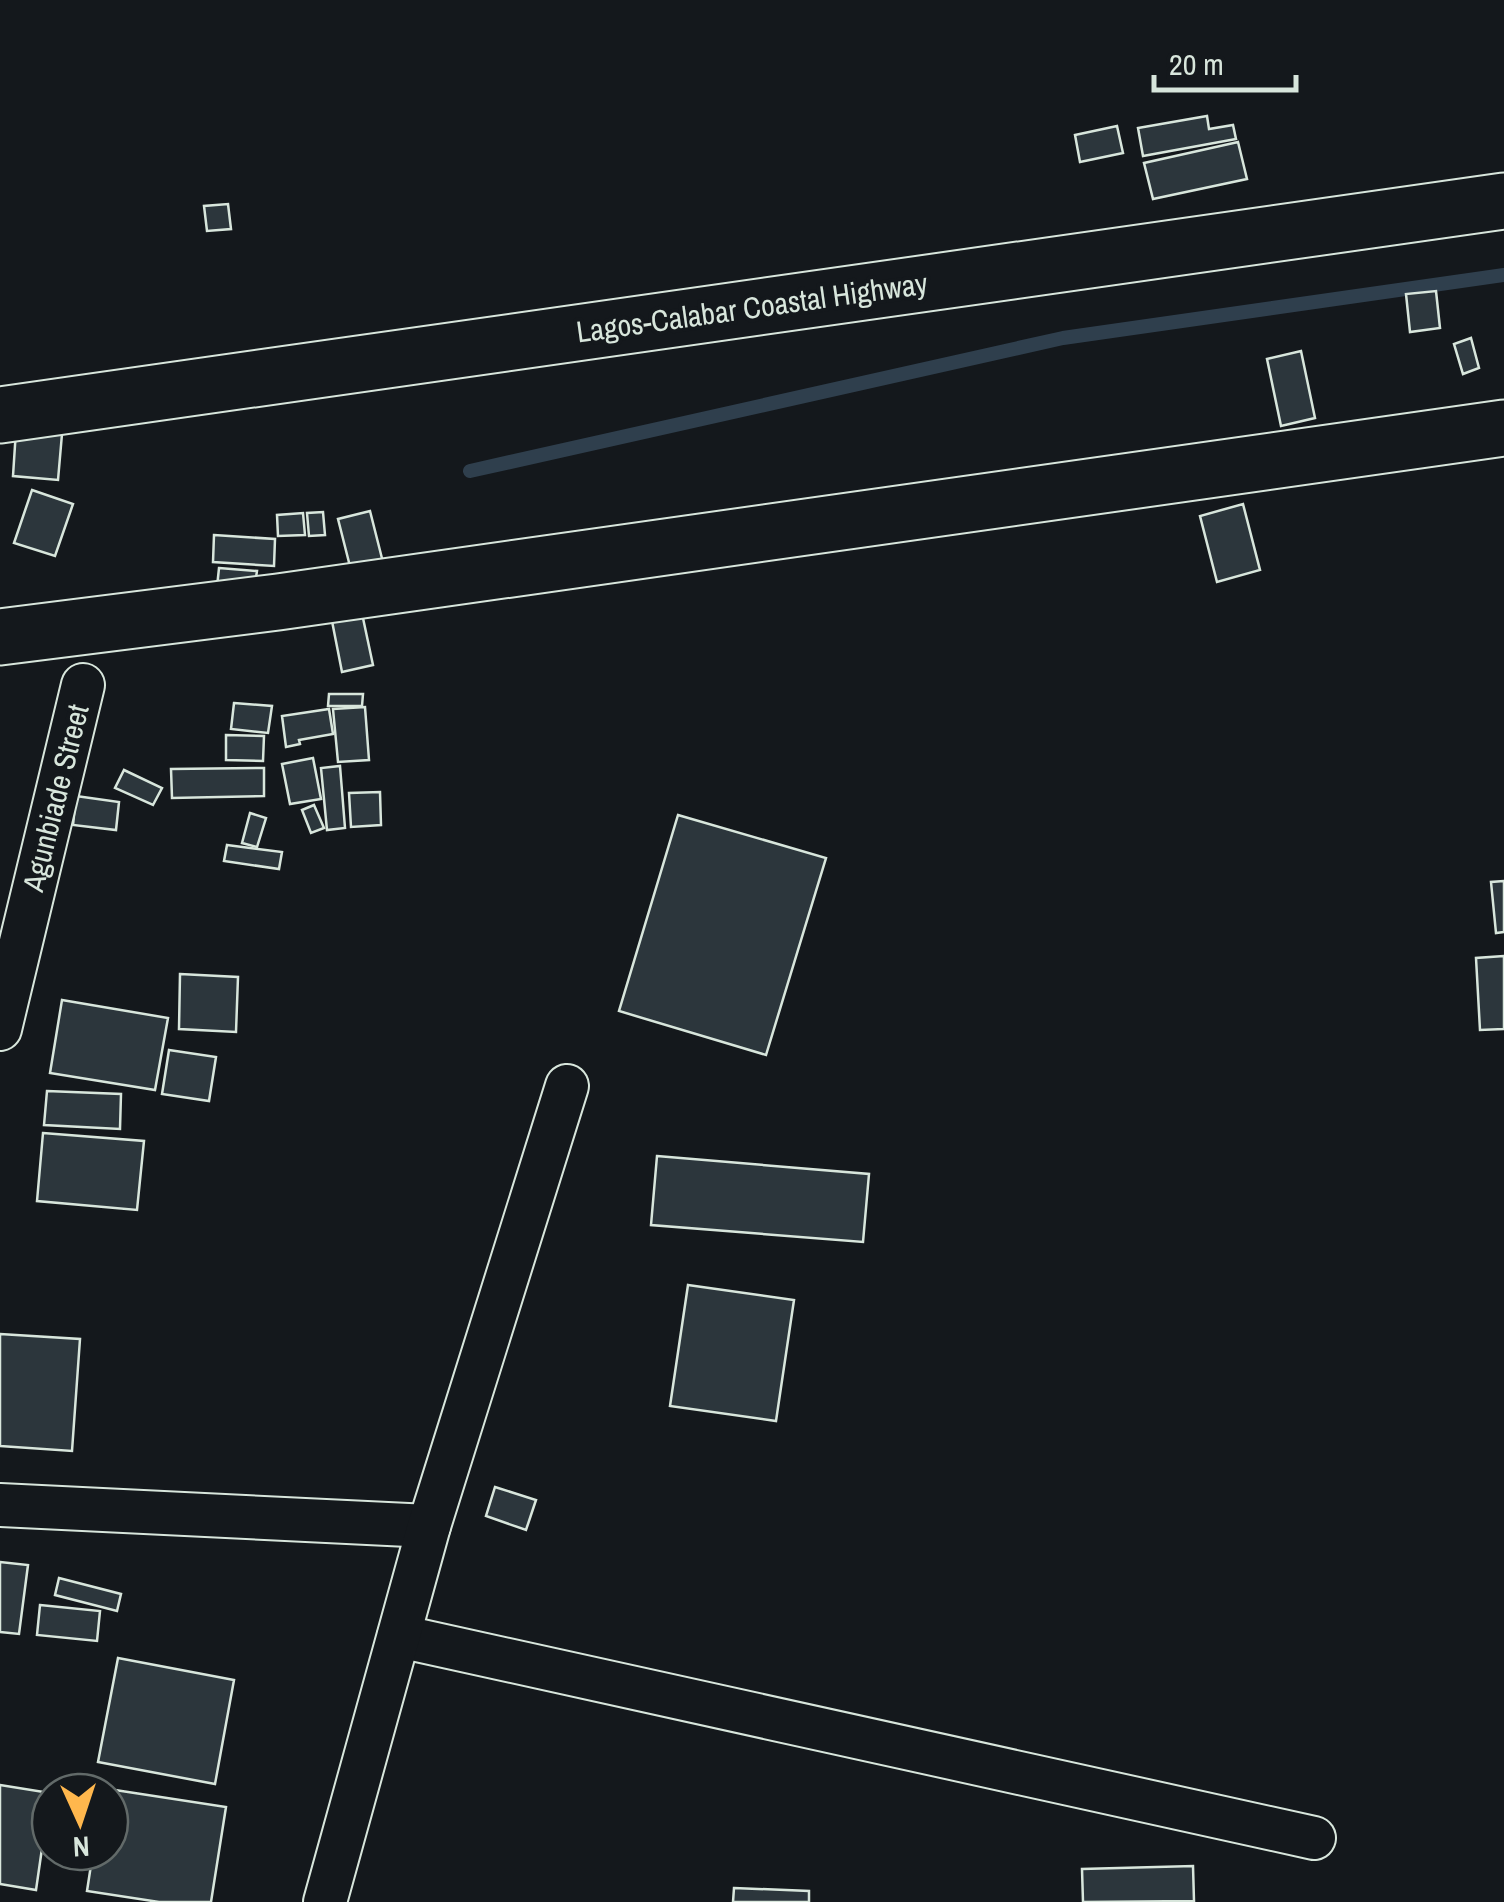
<svg xmlns="http://www.w3.org/2000/svg" width="1504" height="1902" font-family="'Archivo Narrow',sans-serif">
	<style>
		.lines { fill: none; stroke-linecap: round; stroke-linejoin: round }
		.stream { stroke: #2f3f4d; stroke-width: 14 }
		.building { fill: #2c363c; stroke: #d8e6dc; stroke-width: 2.5 }
		.minor-casing { stroke: #d8e6dc; stroke-width: 46 }
		.trunk-casing { stroke: #d8e6dc; stroke-width: 59 }
		.minor { stroke: #14181c; stroke-width: 42 }
		.trunk { stroke: #14181c; stroke-width: 55 }
		.labels { text-anchor: middle; stroke-width: 8; stroke-linejoin: round; paint-order: stroke }
		.street-label { font-size: 30px; fill: #d8e6dc; stroke: #14181c }
	</style>
	<rect width="100%" height="100%" fill="#14181c"/>
	<g class="lines">
		<polyline class="stream" points="470,471 1063,338 1504,275"/>
	</g>
	<g class="building">
		<polygon points="1207,116 1209,129 1233,125 1236,139 1143,156 1138,128"/>
		<polygon points="1117,126 1123,153 1080,162 1075,135"/>
		<polygon points="1238,142 1247,179 1153,199 1144,163"/>
		<polygon points="228,204 231,229 207,231 204,206"/>
		<polygon points="1436,291 1440,328 1410,332 1406,294"/>
		<polygon points="1471,338 1479,368 1463,374 1454,344"/>
		<polygon points="1301,351 1315,418 1281,426 1267,359"/>
		<polygon points="16,430 62,434 58,480 13,476"/>
		<polygon points="32,490 73,504 55,556 14,543"/>
		<polygon points="1243,504 1260,570 1217,582 1200,516"/>
		<polygon points="370,511 390,590 358,598 338,519"/>
		<polygon points="323,512 325,535 309,536 307,513"/>
		<polygon points="303,513 305,535 278,536 277,515"/>
		<polygon points="214,535 275,539 274,566 213,562"/>
		<polygon points="219,568 257,571 254,591 217,587"/>
		<polygon points="360,604 373,665 342,672 330,611"/>
		<polygon points="329,694 363,694 362,706 328,706"/>
		<polygon points="234,703 272,706 268,733 231,729"/>
		<polygon points="365,707 369,760 338,762 333,709"/>
		<polygon points="329,709 333,734 299,740 300,744 286,747 282,716"/>
		<polygon points="226,735 264,736 263,761 226,760"/>
		<polygon points="313,758 321,799 290,804 282,764"/>
		<polygon points="340,766 345,828 327,830 321,768"/>
		<polygon points="264,768 264,796 172,798 171,769"/>
		<polygon points="124,770 162,788 153,805 115,788"/>
		<polygon points="380,792 381,825 351,827 349,793"/>
		<polygon points="76,796 119,802 116,830 73,825"/>
		<polygon points="314,805 324,828 311,833 302,810"/>
		<polygon points="250,813 266,818 257,847 242,843"/>
		<polygon points="678,815 826,858 766,1055 619,1011"/>
		<polygon points="227,845 282,852 279,869 224,861"/>
		<polygon points="1504,881 1504,932 1496,933 1491,882"/>
		<polygon points="1504,956 1504,1029 1480,1030 1476,958"/>
		<polygon points="180,974 238,977 236,1032 179,1029"/>
		<polygon points="62,1000 168,1018 155,1090 50,1073"/>
		<polygon points="169,1050 216,1057 209,1101 162,1094"/>
		<polygon points="47,1091 121,1094 120,1129 44,1125"/>
		<polygon points="43,1133 144,1141 137,1210 37,1201"/>
		<polygon points="657,1156 869,1174 863,1242 651,1225"/>
		<polygon points="688,1285 794,1300 776,1421 670,1406"/>
		<polygon points="0,1334 80,1339 72,1451 0,1446"/>
		<polygon points="495,1487 536,1500 526,1530 486,1516"/>
		<polygon points="0,1562 28,1565 19,1634 0,1632"/>
		<polygon points="59,1578 121,1594 117,1611 55,1595"/>
		<polygon points="40,1605 100,1611 97,1641 37,1635"/>
		<polygon points="118,1658 234,1680 215,1784 98,1762"/>
		<polygon points="0,1785 50,1793 36,1890 0,1884"/>
		<polygon points="102,1788 226,1807 211,1902 159,1902 87,1891 93,1852 110,1852 110,1792 101,1792"/>
		<polygon points="1193,1866 1194,1901 1083,1902 1082,1869"/>
		<polygon points="734,1888 809,1891 809,1902 733,1902"/>
	</g>
	<g class="lines">
		<defs>
			<g id="minor">
				<polyline points="0,1029 83,685"/>
				<polyline points="0,1505 429,1526"/>
				<polyline points="399,1636 1314,1838"/>
				<polyline points="325,1902 429,1526 567,1086"/>
			</g>
			<g id="trunk">
				<polyline points="0,415 1504,201"/>
				<polyline points="0,637 278,602 1504,428"/>
			</g>
		</defs>
		<use href="#minor" class="minor-casing"/>
		<use href="#trunk" class="trunk-casing"/>
		<use href="#minor" class="minor"/>
		<use href="#trunk" class="trunk"/>
	</g>
	<g class="labels">
		<g class="street-label">
			<text transform="translate(752 308) rotate(-8)" y="10">Lagos-Calabar Coastal Highway</text>
			<text transform="translate(56 798) rotate(-76)" y="10">Agunbiade Street</text>
		</g>
	</g>
	<g transform="translate(80 1822) rotate(177)"><circle r="48" fill="#14181c" stroke="#626a69" stroke-width="2.5"/>
	<path d="M0-8L18 38L0 25L-18 38Z" fill="#ffb74d"/>
	<text y="-15" font-size="28" font-weight="bold" text-anchor="middle" fill="#d8e6dc">N</text>
	</g>
	<path d="M1154 75v15h142v-15" fill="none" stroke="#d8e6dc" stroke-width="5"/>
	<text x="1169" y="75" font-size="30" fill="#d8e6dc" stroke="#14181c" stroke-width="8" paint-order="stroke">20 m</text>
</svg>
